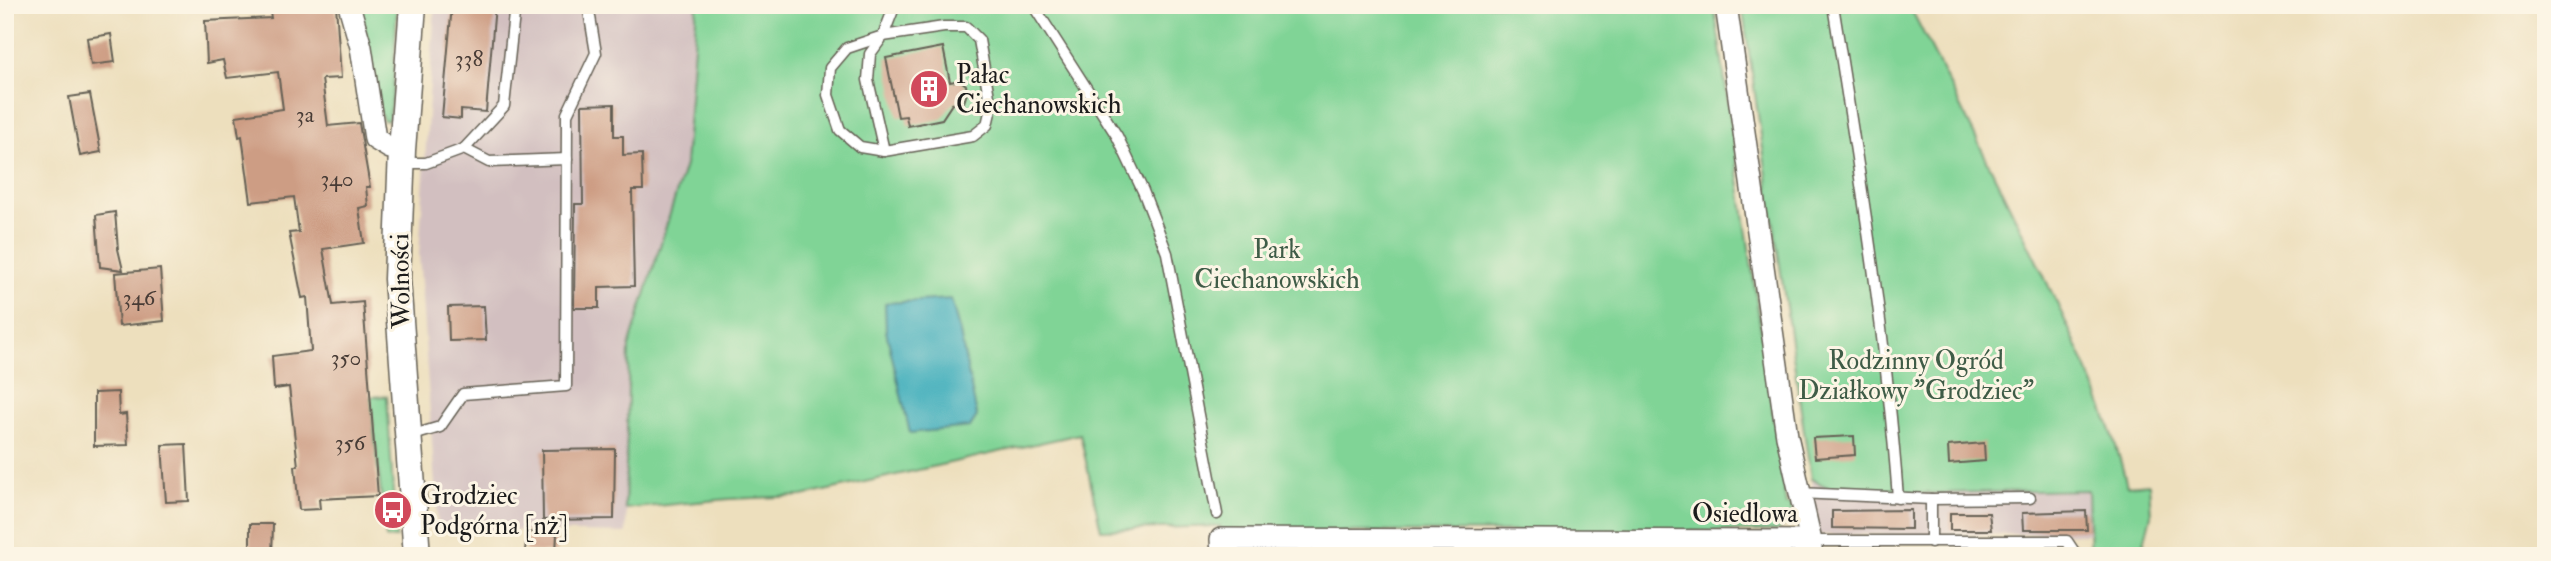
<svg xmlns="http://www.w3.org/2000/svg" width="2551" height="561" font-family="'IM FELL Double Pica',serif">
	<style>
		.industrial { fill: #d2bfc0 }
		.green { fill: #80d496; stroke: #4e7859; stroke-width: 2 }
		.water { fill: #3faebc; stroke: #2e656c; stroke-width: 2 }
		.building { fill: #cd9d84 }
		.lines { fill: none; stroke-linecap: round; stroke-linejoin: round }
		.service-casing { stroke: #656054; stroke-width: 13 }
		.minor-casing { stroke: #656054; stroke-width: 24 }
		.tertiary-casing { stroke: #656054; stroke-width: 29 }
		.service { stroke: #fff; stroke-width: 10 }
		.minor { stroke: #fff; stroke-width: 21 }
		.tertiary { stroke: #fff; stroke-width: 26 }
		.labels { text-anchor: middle; stroke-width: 6; stroke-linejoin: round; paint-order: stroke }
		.number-label { font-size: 23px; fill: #483c36 }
		.poi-label { font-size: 26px; fill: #1c1c1c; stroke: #fcf5e5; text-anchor: start }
		.park-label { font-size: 26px; fill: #3f5c47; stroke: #fcf5e5 }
		.street-label { font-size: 26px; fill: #1c1c1c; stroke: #fcf5e5 }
	</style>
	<rect width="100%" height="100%" fill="#fcf5e5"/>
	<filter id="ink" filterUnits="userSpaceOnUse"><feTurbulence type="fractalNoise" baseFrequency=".0143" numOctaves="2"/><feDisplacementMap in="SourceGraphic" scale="14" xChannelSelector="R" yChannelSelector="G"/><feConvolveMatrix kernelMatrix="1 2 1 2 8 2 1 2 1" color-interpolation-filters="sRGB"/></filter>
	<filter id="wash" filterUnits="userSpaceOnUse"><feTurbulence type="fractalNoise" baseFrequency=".00686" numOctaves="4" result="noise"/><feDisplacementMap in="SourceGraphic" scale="28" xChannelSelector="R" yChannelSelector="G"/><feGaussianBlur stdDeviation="1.57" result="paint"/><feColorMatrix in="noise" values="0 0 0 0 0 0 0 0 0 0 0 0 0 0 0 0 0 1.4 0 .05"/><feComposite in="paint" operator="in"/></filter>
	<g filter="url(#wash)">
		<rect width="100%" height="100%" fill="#eddfbd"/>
		<g class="industrial">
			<polygon points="435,5 697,5 685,165 629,347 626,533 438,529 419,254"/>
			<polygon points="1811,479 1831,489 1888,494 2088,490 2089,534 1818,535"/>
		</g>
		<g class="green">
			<polygon points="361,5 397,5 393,92 388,121 383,120 379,109"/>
			<polygon points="697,5 1714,5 1786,505 1792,505 1791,520 1778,531 1221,532 1220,526 1101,530 1080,434 802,496 729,499 625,509 629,347 685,165"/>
			<path d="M1742 5H1909C1954 92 1997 180 2040 268 2074 339 2109 409 2127 486L2149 484 2151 515 2141 556H2090L2088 490 1888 494 1831 489 1811 479Z"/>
			<polygon points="387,396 396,538 386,538 370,397"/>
		</g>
		<polygon class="water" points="951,299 960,333 977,416 970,427 910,433 886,331 885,303"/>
		<g id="blocks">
			<g class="building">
				<polygon points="269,5 336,5 341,78 322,79 328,126 359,123 370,187 366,187 368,206 359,208 364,243 323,249 333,305 363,302 378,496 319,499 320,509 299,510 295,466 298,466 289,387 274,389 272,356 311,351 307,297 302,298 289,233 299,232 294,197 251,202 242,136 239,137 236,116 283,109 278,72 227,78 223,60 207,63 205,21 271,18"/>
				<polygon points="452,5 495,5 486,112 461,110 461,119 442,117"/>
				<polygon points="111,34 115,62 91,65 87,38"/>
				<polygon points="943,47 950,82 960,80 966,85 967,93 964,102 952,104 942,119 908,126 906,116 898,117 886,58"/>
				<polygon points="90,94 101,152 80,156 69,97"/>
				<polygon points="614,104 614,136 623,136 623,155 642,154 643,190 632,190 634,286 599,287 599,308 574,308 575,204 583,204 582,105"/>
				<polygon points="115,212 118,249 123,270 100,267 96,215"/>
				<polygon points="160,269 164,321 119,326 115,273"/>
				<polygon points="484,306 486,340 449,341 448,307"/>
				<polygon points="118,392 119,415 126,414 128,445 94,446 94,393"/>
				<polygon points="1854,436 1855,455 1815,458 1813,438"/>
				<polygon points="1984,443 1985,461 1949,464 1948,446"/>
				<polygon points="186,444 189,501 166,502 162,445"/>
				<polygon points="615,449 614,519 543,520 542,450"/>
				<polygon points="1911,510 1911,529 1832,528 1832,511"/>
				<polygon points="2086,511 2087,530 2023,530 2022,513"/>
				<polygon points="1950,513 1989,513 1991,530 1950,530"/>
				<polygon points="250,524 273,524 272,556 250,556"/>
				<polygon points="527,532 557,534 556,553 525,551"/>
			</g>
		</g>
	</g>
	<g filter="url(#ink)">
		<use href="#blocks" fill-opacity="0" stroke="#656054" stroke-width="2"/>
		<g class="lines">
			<defs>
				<g id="service">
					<polyline points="515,5 504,106 464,149 489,162 567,159"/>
					<polyline points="1033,5 1117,136 1143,191 1167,253 1217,514"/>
					<path d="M1833 5C1859 169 1886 333 1898 498"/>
					<polygon points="944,27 966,27 979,40 991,108 987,125 973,136 884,151 860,147 840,130 828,95 830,68 847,48 883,36"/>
					<polyline points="884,151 868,80 870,54 883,36 895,5"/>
					<polyline points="402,163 426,163 464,149"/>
					<polyline points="410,436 440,427 463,394 566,386 567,114 596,53 588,5"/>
					<polyline points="1798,493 1931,499 2030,498"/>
					<polyline points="1931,499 1931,542"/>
					<polyline points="1811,541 2067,541 2077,556"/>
				</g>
				<g id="minor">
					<polyline points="349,5 361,47 375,139 390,148 402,150"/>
					<polyline points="1726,5 1787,436 1811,541 1811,554"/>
					<polyline points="1222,556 1221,539 1811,541"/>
				</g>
				<polyline id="tertiary" points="413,5 402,150 397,279 417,556"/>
			</defs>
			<use href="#service" class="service-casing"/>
			<use href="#minor" class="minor-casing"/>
			<use href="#tertiary" class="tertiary-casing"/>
			<use href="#service" class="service"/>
			<use href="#minor" class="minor"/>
			<use href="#tertiary" class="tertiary"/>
		</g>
	</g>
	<defs>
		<symbol id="building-disc" viewBox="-11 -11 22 22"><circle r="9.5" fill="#d1495b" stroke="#fcf5e5"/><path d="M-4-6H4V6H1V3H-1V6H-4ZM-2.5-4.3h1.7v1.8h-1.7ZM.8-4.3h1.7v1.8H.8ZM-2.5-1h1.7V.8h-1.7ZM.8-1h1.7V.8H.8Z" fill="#fff"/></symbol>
		<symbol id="bus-disc" viewBox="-11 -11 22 22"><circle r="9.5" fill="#d1495b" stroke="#fcf5e5"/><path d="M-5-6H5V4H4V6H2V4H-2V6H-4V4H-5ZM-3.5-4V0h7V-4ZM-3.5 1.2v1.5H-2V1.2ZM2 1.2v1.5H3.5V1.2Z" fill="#fff"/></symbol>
	</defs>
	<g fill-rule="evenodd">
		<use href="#building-disc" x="907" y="67" width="44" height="44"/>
		<use href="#bus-disc" x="371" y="488" width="44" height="44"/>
	</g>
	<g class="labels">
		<g class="number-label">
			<text x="469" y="66">338</text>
			<text x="305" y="122">3a</text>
			<text x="337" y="186">340</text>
			<text x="139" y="305">346</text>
			<text x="346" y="365">350</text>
			<text x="350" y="450">356</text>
		</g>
		<g class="poi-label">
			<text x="956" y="83">Pałac<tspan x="956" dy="30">Ciechanowskich</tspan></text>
			<text x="420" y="504">Grodziec<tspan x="420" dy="30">Podgórna [nż]</tspan></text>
		</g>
		<g class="park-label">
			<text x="1277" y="258">Park<tspan x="1277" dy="30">Ciechanowskich</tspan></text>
			<text x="1916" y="369">Rodzinny Ogród<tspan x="1916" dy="30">Działkowy "Grodziec"</tspan></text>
		</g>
		<g class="street-label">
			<text transform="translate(400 281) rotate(-91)" y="9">Wolności</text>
			<text x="1745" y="522">Osiedlowa</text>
		</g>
	</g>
	<rect width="2551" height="561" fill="none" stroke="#fcf5e5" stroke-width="28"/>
</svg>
